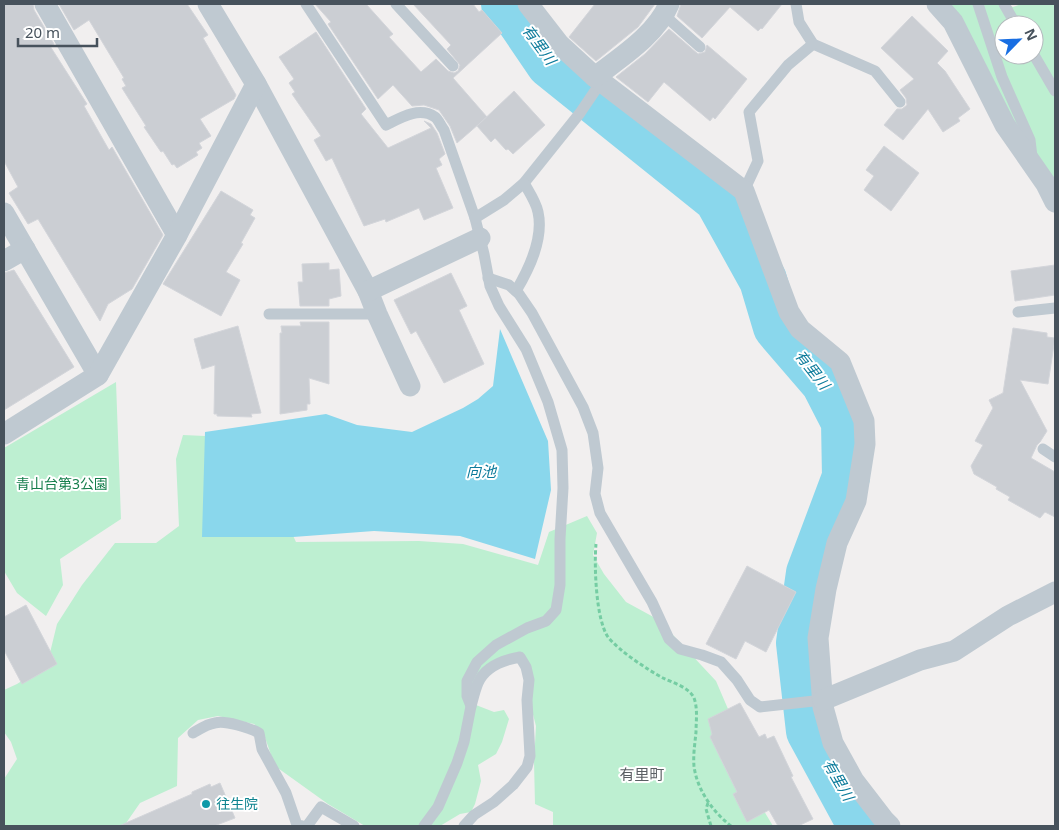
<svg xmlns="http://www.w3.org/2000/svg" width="1059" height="830" font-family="'Noto Sans','Noto Sans JP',sans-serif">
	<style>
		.green { fill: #bdefd1; fill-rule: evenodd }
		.water { fill: #8ad7ec }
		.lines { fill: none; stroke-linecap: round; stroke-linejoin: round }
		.river { stroke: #8ad7ec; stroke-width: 48 }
		.building { fill: #cbced3; stroke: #d3d5da }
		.path { stroke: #75cda3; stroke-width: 3; stroke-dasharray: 4 2.5; stroke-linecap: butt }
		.service { stroke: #bfc9d1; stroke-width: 11 }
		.minor { stroke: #bfc9d1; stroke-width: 21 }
		.culture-dot { fill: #0f9aa8; stroke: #fff; stroke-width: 2 }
		.labels { text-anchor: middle; stroke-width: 4; stroke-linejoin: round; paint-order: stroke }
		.park-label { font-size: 14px; fill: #167e4c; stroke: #fff }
		.culture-label { font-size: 14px; fill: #0d838f; stroke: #fff; text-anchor: start }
		.water-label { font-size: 15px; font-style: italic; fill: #0c7b9b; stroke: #fff }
		.neighbourhood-label { font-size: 15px; fill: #5b5f64; stroke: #fff }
	</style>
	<rect width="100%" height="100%" fill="#f1efef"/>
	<g class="green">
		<path d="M950 4H1006L1013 7 1021 4H1055V180L1007 112ZM1004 25H1034V55H1004Z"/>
		<polygon points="116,382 121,519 60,559 63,585 46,616 17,593 4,571 4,448"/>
		<polygon points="183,435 205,436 287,523 296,542 419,541 463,544 538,565 549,532 587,516 597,533 593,555 604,574 626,602 659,620 716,681 728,709 727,750 773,826 553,826 553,812 535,804 534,761 536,726 530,703 524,658 480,672 476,705 494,712 504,710 509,719 502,742 496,754 478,765 481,781 475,804 471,812 460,814 440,826 365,826 328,804 275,766 263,732 254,724 218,716 198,720 178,738 177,786 140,803 124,826 4,826 4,779 17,759 11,742 4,732 4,690 17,684 47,665 57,624 82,585 115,543 156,543 179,526 176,459"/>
	</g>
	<polygon class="water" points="500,329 548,441 551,490 535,559 460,536 374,531 293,537 202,537 205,432 326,414 357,425 412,432 463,408 478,399 493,386"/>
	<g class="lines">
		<polyline class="river" points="505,4 516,14 550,64 718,199 763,280 777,327 825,383 845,422 846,477 810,573 800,643 810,731 859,821 864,826"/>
	</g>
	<g class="building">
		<polygon points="4,4 33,4 34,10 54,44 50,46 87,104 84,106 109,150 112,147 163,235 132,289 108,304 100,321 38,219 28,224 9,193 18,187 4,161"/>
		<polygon points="59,4 187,4 208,35 203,38 236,95 234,99 200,119 211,136 199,143 202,148 196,152 198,155 177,168 174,164 172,165 163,151 161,152 144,127 146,126 122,88 126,86 122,79 124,78 89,20 74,30"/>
		<polygon points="315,4 366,4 393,34 389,37 421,72 436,59 448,71 454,73 458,71 460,65 447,49 451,45 413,4 473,4 479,12 482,10 502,33 453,78 487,117 457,143 450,126 439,110 424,105 412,106 393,85 378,99 328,24 331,22"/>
		<polygon points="595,4 655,4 638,27 596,61 569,37"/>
		<polygon points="681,4 782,4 762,29 761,28 758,31 730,7 702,38 677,16"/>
		<polygon points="912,16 948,51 937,63 945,71 970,109 958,118 960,121 943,132 928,109 903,140 884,125 897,109 902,109 907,105 906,98 900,90 914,79 881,48"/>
		<polygon points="669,29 698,54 705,52 707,45 747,79 715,119 713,117 710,121 664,82 648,102 616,77 645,54"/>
		<polygon points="316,32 366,109 361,114 388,148 431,128 424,121 431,124 437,133 445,154 439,159 442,165 436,168 453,208 424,220 419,208 386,222 385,219 364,226 332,158 326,161 314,140 321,136 292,94 295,92 289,83 294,79 279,57"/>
		<polygon points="514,91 545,125 513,154 508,149 506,150 495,138 491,142 477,126"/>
		<polygon points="884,146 919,173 891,211 864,190 874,176 866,170"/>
		<polygon points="221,191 253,210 250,215 255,218 241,243 243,244 226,272 240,280 221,316 163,284"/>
		<polygon points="329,263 329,270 339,269 341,296 329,299 329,306 300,306 298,282 303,282 302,264"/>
		<polygon points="1055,265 1055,295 1015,301 1011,271"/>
		<polygon points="14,270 74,367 4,410 4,273"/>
		<polygon points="451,273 467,306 459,310 484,364 444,383 416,331 411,334 394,300"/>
		<polygon points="300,322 329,322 329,384 309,378 310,404 307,404 307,410 280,414 280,333 282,333 281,326 301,326"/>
		<polygon points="238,326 261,413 251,414 252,417 217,416 217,414 214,414 215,365 202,369 194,339"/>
		<polygon points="1013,328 1047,333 1047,337 1055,338 1048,384 1020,380 1047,431 1040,442 1037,445 1031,458 1055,472 1055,517 1045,512 1040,518 1008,500 1010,497 996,489 997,487 974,474 971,466 983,445 975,441 993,408 989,400 1003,393"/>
		<polygon points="747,566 796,592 766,652 745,641 736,659 706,644"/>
		<polygon points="26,605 57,664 22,684 4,650 4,617"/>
		<polygon points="740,703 759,737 765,734 767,739 774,736 793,776 791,777 813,819 798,826 778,826 769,810 747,822 733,794 737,792 710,737 712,734 708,719"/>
		<polygon points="220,783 235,818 214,826 119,826 192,794 192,792 210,784 211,787"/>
	</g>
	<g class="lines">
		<g class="path">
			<path d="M596 544C594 566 596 620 608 637 619 651 648 670 663 678 673 683 689 687 694 698 698 709 696 721 696 732 695 743 693 755 694 766 697 790 713 812 731 826"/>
			<polyline points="708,803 706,809 711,826"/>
		</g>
		<g class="service">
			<path d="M306 4 386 125C400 118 419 106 435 117 438 119 441 126 444 130L475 218 484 254 490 286 499 306 526 349 548 402 562 450 563 488 560 539V585L556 610 546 621 527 628 496 645 477 662 467 681V696L471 706 464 742 457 763 438 807 424 826"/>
			<polyline points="396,4 453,66"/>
			<polyline points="796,4 799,22 813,44 875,71 900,102"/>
			<polyline points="978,4 1002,77 1030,140 1032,157"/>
			<polyline points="1004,4 1016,25"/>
			<polyline points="664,15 700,47"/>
			<polyline points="1034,55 1055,91"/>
			<polyline points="744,191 758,161 749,112 788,65 813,44"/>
			<polyline points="475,218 504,200 524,183 580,113 601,82"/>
			<polyline points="488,278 509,285 519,294 532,313 583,407 593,433 598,468 595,494 600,513 652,602 669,639 680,649 702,655 721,662 737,680 750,700 760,707 823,700"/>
			<path d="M516 291C529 269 544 239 538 212 536 202 529 192 524 183"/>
			<polyline points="1018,312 1055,308"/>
			<polyline points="269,314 377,314"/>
			<polyline points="1043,449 1055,457"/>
			<path d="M193 733C200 729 207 724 215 723 225 720 250 728 259 733L262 749 286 793 297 825 302 826"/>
			<polyline points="307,826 321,807 354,826"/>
			<path d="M464 826 474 815 494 802 513 785 527 767 530 756 527 700 529 680 526 667 520 657C503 660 485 667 478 683 475 690 473 699 471 706"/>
		</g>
		<g class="minor">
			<polyline points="45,4 177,235"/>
			<polyline points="208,4 256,84 368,291 377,314 410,386"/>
			<polyline points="528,4 559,44 595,77 744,191 789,312 800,329 840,362 864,421 865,444 856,501 837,543 826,589 818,638 823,707 833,743 854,781 884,820 890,826"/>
			<polyline points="937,4 953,22 1005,125 1046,184 1055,202"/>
			<path d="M595 77C621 57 656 35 669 4"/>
			<polyline points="4,213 98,375"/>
			<polyline points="4,261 25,249"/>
			<polyline points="368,291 480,238"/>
			<polyline points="4,434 98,375 177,235 256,84"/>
			<polyline points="823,700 920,660 954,651 1008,616 1055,592"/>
		</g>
	</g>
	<circle class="culture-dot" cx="206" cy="804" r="5"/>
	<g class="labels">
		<g class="park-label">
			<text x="62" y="489">青山台第3公園</text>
		</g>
		<g class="culture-label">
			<text x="216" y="809">往生院</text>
		</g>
		<g class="water-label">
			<text transform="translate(539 45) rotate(54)" y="5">有里川</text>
			<text transform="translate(812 370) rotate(52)" y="5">有里川</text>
			<text x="481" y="477">向池</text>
			<text transform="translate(838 780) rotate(60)" y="5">有里川</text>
		</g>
		<g class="neighbourhood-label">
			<text x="642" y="780">有里町</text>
		</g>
	</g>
	<rect width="1059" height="830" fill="none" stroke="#47525c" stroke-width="10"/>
	<g transform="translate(1019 40) rotate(66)"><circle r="24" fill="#ffffff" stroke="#b5babe"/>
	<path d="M0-4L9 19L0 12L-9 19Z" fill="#186ee2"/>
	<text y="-8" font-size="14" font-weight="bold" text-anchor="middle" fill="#47525c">N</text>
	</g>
	<path d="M18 38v8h79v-8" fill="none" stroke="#47525c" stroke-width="2.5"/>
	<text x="25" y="38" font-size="15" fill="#47525c" stroke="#ffffff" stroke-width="4" paint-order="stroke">20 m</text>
</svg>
